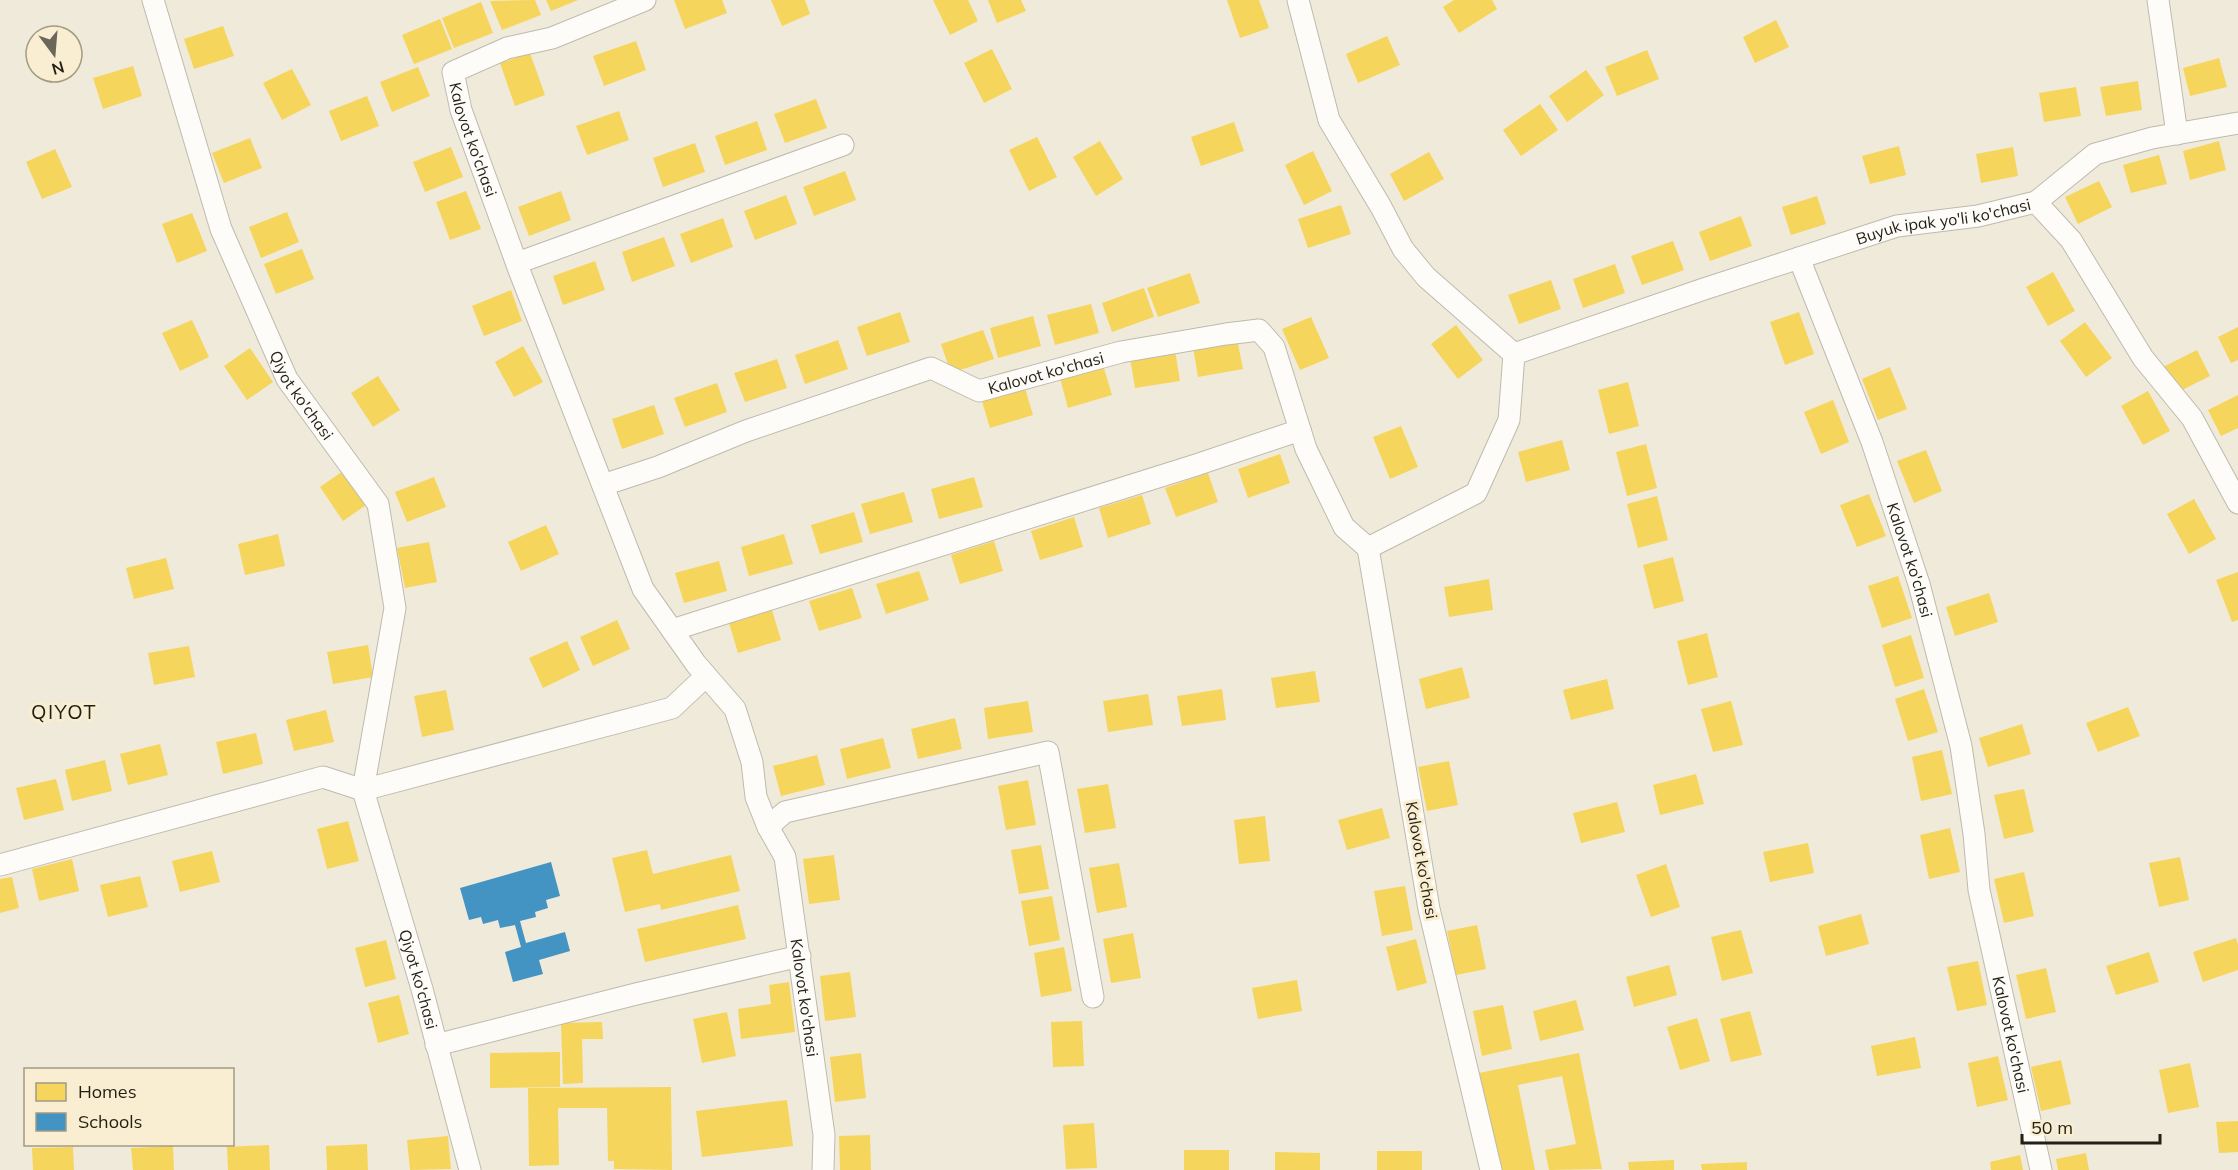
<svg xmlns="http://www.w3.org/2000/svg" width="2238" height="1170" font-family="Mulish,sans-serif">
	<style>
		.homes { fill: #f6d55c }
		.schools { fill: #4393c3 }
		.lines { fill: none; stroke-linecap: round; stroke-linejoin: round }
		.street-casing { stroke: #bebaad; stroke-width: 23 }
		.street { stroke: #fdfcf9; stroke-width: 21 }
		.labels { text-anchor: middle; stroke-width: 6; stroke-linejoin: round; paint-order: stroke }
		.street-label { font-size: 16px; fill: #231f14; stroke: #f9eed1 }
		.quarter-label { font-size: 20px; letter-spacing: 1.5px; fill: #231f14; stroke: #f9eed1 }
	</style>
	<rect width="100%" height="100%" fill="#f0eada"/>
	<g class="homes">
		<polygon points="535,0 541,15 502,30 490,1"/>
		<polygon points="546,0 578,0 551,11"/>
		<polygon points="674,0 722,0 727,13 685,29"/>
		<polygon points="771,0 805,0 810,14 782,26"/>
		<polygon points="933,0 968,0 978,21 950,35"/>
		<polygon points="988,0 1021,0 1026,11 997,23"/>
		<polygon points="1227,0 1259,0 1269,28 1240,38"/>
		<polygon points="1454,0 1492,0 1497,9 1459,33 1443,7"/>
		<polygon points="481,2 493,33 454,48 442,18"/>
		<polygon points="440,19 452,49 414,64 402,35"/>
		<polygon points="1776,20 1789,47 1755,63 1743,37"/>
		<polygon points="223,26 234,56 194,69 184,39"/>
		<polygon points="1387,36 1400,65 1358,83 1346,54"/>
		<polygon points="636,41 646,70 604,86 593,56"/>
		<polygon points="992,49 1012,89 984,103 964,63"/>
		<polygon points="1647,50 1659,79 1617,96 1605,67"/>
		<polygon points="530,53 545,95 515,106 500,63"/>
		<polygon points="2219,58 2227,87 2190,96 2183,68"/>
		<polygon points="133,66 142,96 103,109 93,78"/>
		<polygon points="418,67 430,96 392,112 380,82"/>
		<polygon points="292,69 311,105 282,120 263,83"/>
		<polygon points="1586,70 1604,95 1567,122 1549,96"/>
		<polygon points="2138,81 2142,110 2106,116 2100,87"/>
		<polygon points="2076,87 2081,116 2044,122 2039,93"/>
		<polygon points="367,96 379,126 341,141 329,111"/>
		<polygon points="816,99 827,128 785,143 774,114"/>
		<polygon points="1540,104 1558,130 1521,156 1503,130"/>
		<polygon points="619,111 629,140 587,155 576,126"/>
		<polygon points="757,121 767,150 725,165 715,136"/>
		<polygon points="1234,122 1244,151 1201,166 1191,137"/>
		<polygon points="1037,137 1057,177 1029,191 1009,150"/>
		<polygon points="250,138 262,168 224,183 212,153"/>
		<polygon points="1100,141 1123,179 1096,196 1073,157"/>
		<polygon points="2219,141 2226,170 2190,180 2183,151"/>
		<polygon points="695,143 705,172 663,187 653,158"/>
		<polygon points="1899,146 1906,175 1870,184 1862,156"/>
		<polygon points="451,147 463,177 425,192 413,162"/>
		<polygon points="2013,147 2018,176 1981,183 1976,154"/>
		<polygon points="55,149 72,187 42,199 26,162"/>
		<polygon points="1313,151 1332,191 1304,205 1285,165"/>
		<polygon points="1429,152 1444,179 1404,201 1390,174"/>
		<polygon points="2159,155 2167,184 2131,193 2123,165"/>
		<polygon points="845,171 856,200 814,216 803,187"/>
		<polygon points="2099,181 2112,207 2078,224 2065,197"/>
		<polygon points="466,191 481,229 450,240 436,202"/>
		<polygon points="561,191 571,220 529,236 518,207"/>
		<polygon points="786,195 797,224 755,240 744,211"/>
		<polygon points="1817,196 1826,224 1791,235 1782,207"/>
		<polygon points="1341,205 1351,234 1308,248 1298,219"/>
		<polygon points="287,212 299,242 261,258 249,227"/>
		<polygon points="192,213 207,251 177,263 162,224"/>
		<polygon points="1741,216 1752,246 1710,261 1699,232"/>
		<polygon points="723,218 733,247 691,263 680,234"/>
		<polygon points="664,237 675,266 632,282 622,252"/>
		<polygon points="1673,241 1684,270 1642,285 1631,256"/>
		<polygon points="302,249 314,279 276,294 264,264"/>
		<polygon points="595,261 605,290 563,305 553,276"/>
		<polygon points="1615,264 1625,293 1583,308 1573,279"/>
		<polygon points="2053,272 2075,311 2048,326 2026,287"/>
		<polygon points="1190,273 1200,303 1158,317 1147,288"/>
		<polygon points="1551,280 1561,309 1519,324 1508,295"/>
		<polygon points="1144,288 1154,317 1112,332 1102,303"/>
		<polygon points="511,290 522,321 484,336 472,306"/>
		<polygon points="1091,304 1099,333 1055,345 1047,315"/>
		<polygon points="900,312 910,342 867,356 857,327"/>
		<polygon points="1799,312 1814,354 1785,365 1770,322"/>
		<polygon points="1033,316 1041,346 998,358 990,328"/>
		<polygon points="1311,317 1329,358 1300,370 1282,329"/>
		<polygon points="192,320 209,357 180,371 162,333"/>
		<polygon points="2085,322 2112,358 2086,377 2060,341"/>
		<polygon points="1456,325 1483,360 1458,379 1431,344"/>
		<polygon points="2238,327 2238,360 2231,363 2218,337"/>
		<polygon points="983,330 994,359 951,373 941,344"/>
		<polygon points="1237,339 1243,369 1198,377 1193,347"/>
		<polygon points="838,340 848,369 805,384 795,355"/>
		<polygon points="523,346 543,382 514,397 495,362"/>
		<polygon points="250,348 273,382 247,400 224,366"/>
		<polygon points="1175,350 1180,381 1135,388 1130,358"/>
		<polygon points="2197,350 2210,376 2176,393 2163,367"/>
		<polygon points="777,359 787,388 745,402 734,373"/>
		<polygon points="1103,365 1112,395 1068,408 1060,378"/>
		<polygon points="1890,367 1907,409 1878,420 1862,379"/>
		<polygon points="378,376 400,410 373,427 351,393"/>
		<polygon points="1628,382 1639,426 1609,434 1598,390"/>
		<polygon points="717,383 727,412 685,427 674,398"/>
		<polygon points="1024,385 1033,415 990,428 981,398"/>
		<polygon points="2148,391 2170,431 2143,445 2121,406"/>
		<polygon points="2238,395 2238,428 2221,436 2208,410"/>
		<polygon points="1833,400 1849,442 1821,454 1804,412"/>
		<polygon points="654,405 664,434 622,449 612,419"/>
		<polygon points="1401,426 1418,467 1390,479 1373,437"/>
		<polygon points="1562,440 1570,470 1526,482 1518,452"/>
		<polygon points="1646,444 1657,488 1627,496 1616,452"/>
		<polygon points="1926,450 1942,491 1914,503 1897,461"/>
		<polygon points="1280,454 1290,483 1248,498 1238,469"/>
		<polygon points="346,469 369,503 343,521 320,487"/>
		<polygon points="1208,473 1218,502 1176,517 1165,488"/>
		<polygon points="434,477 446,507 407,522 395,492"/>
		<polygon points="974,477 983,507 939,519 931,489"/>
		<polygon points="904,492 913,522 870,534 861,504"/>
		<polygon points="1869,494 1886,536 1857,547 1840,505"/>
		<polygon points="1142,495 1151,524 1108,538 1099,508"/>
		<polygon points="1657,496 1668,540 1638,548 1627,504"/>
		<polygon points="2194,499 2216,539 2189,554 2167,514"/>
		<polygon points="854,512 863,542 820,554 811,525"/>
		<polygon points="1074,517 1083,547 1040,560 1031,531"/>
		<polygon points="546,525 559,554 521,571 508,542"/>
		<polygon points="278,534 285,566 245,575 238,544"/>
		<polygon points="784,534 793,564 749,576 741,547"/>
		<polygon points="994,541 1003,571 960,584 951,555"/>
		<polygon points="429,542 437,582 405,588 397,548"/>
		<polygon points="1673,557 1684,601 1654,609 1643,565"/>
		<polygon points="166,558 174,589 134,599 126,568"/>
		<polygon points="719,561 727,591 684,603 675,573"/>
		<polygon points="919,571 929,600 886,614 876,584"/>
		<polygon points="2238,572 2238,620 2232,622 2216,580"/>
		<polygon points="1898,576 1912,618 1882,628 1868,586"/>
		<polygon points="1489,579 1493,610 1449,617 1444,587"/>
		<polygon points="852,588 862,618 819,631 809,601"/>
		<polygon points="1989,593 1998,622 1955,636 1946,607"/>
		<polygon points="772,610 781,640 738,653 729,623"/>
		<polygon points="617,620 630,649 593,666 580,637"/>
		<polygon points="1707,633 1718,677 1688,685 1677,641"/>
		<polygon points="1911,635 1924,678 1895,687 1882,645"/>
		<polygon points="567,641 580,670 543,688 529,658"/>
		<polygon points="368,645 373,677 333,684 327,652"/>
		<polygon points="189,646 195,677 154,685 148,653"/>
		<polygon points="1462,667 1470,698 1426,709 1419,679"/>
		<polygon points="1315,671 1320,702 1276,708 1271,678"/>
		<polygon points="1607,679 1614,709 1571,720 1563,690"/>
		<polygon points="1222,689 1226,720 1182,726 1177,696"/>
		<polygon points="1924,689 1938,732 1908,741 1895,699"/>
		<polygon points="446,690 454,730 422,737 414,696"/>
		<polygon points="1148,694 1153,725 1108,732 1103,701"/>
		<polygon points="1028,701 1033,732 988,739 984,708"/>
		<polygon points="1731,701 1743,745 1713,752 1701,709"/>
		<polygon points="2128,707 2140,736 2098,752 2086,723"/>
		<polygon points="326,710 334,742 294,751 286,720"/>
		<polygon points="955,718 962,749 918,759 911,729"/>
		<polygon points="2022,724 2031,754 1988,767 1979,738"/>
		<polygon points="256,733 263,764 223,774 216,742"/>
		<polygon points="883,738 891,768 847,779 840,749"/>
		<polygon points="160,744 168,775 128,785 120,754"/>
		<polygon points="1942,750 1952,794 1921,801 1912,757"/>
		<polygon points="817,755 825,785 781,796 773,766"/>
		<polygon points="105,760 112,791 72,801 65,770"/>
		<polygon points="1449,761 1458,805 1427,811 1418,767"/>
		<polygon points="1696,774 1704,804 1660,815 1653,785"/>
		<polygon points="56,779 64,810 24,820 16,788"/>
		<polygon points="1028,780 1036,825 1006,830 998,786"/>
		<polygon points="1108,784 1116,828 1085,833 1077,789"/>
		<polygon points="2024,789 2034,832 2004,839 1994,795"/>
		<polygon points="1617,802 1625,832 1581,843 1573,813"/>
		<polygon points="1382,808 1390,838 1347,850 1338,820"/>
		<polygon points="1265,816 1270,861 1239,864 1234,820"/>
		<polygon points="348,821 359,861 327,869 317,829"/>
		<polygon points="1950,828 1960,872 1929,879 1920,835"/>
		<polygon points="1808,843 1814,873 1770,882 1763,852"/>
		<polygon points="1041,845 1049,889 1019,894 1011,850"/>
		<polygon points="647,850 653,874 731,855 740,891 661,910 660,904 625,912 612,858"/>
		<polygon points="212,851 220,882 180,892 172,861"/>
		<polygon points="834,855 840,900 809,904 803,859"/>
		<polygon points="2180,857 2189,900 2159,907 2149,863"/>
		<polygon points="72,859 79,891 39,901 32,869"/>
		<polygon points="1119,863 1127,907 1097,913 1089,868"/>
		<polygon points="1666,864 1680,907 1651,917 1636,875"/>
		<polygon points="2024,872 2034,916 2004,923 1994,879"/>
		<polygon points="140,876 148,907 108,917 100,885"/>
		<polygon points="12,877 19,908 0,913 0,879"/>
		<polygon points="1405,886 1413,930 1382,936 1374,891"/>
		<polygon points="1052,896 1060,940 1029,946 1021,901"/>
		<polygon points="738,905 746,939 645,962 637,929"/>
		<polygon points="1861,914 1869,944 1826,956 1818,926"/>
		<polygon points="1477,925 1486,969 1456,975 1447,931"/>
		<polygon points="1741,930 1753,973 1722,981 1711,937"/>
		<polygon points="1133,933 1141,978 1111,983 1103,939"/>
		<polygon points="2236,938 2238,945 2238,970 2203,982 2193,952"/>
		<polygon points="1416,939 1427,983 1397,991 1386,947"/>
		<polygon points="386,940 396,979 365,987 355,948"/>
		<polygon points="1064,947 1072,991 1041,997 1034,953"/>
		<polygon points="2149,952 2159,982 2116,995 2106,966"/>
		<polygon points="1978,961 1987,1005 1957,1011 1947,967"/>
		<polygon points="1669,965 1677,995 1634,1007 1626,977"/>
		<polygon points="2046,968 2056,1012 2026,1019 2016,975"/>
		<polygon points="850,972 856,1017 825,1021 820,976"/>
		<polygon points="1297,980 1302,1011 1258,1019 1252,988"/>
		<polygon points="789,982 795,1032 741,1039 738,1009 771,1004 769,985"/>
		<polygon points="399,995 409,1034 378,1043 368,1003"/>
		<polygon points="1576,1000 1584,1030 1540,1041 1533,1011"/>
		<polygon points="1503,1005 1512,1049 1482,1056 1473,1011"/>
		<polygon points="1750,1011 1762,1055 1731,1062 1720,1019"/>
		<polygon points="727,1012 736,1056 702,1063 693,1019"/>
		<polygon points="1697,1018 1710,1061 1680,1070 1667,1027"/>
		<polygon points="1082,1021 1084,1066 1053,1067 1051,1022"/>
		<polygon points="602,1022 603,1039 582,1039 583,1083 563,1084 561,1023"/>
		<polygon points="1915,1037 1921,1068 1877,1076 1871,1046"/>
		<polygon points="560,1052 560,1087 490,1088 490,1053"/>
		<polygon points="861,1053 866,1098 835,1102 830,1057"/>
		<polygon points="1579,1053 1602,1169 1549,1170 1545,1150 1576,1144 1562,1076 1518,1085 1535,1170 1498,1170 1479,1073"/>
		<polygon points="1998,1056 2008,1100 1977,1107 1968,1063"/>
		<polygon points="2061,1060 2071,1104 2041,1111 2031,1067"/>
		<polygon points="2190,1063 2199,1107 2168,1113 2159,1070"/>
		<polygon points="671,1087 672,1170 614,1169 614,1161 608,1161 607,1108 558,1108 559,1165 529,1166 528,1088"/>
		<polygon points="787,1100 793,1146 702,1157 696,1111"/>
		<polygon points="2238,1121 2238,1152 2219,1153 2216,1122"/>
		<polygon points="1094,1123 1097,1168 1066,1169 1063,1125"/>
		<polygon points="870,1135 871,1170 840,1170 839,1136"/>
		<polygon points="448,1136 451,1169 410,1170 407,1140"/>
		<polygon points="367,1144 368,1170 327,1170 326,1146"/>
		<polygon points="269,1145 270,1170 228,1170 227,1147"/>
		<polygon points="173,1146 174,1170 133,1170 131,1148"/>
		<polygon points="73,1147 74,1170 33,1170 32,1148"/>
		<rect x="1184" y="1150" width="45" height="20"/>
		<rect x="1377" y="1151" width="45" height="19"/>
		<polygon points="1275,1152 1320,1153 1320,1170 1275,1170"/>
		<polygon points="2086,1153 2089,1170 2058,1170 2056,1159"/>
		<polygon points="2020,1155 2023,1170 1991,1170 1990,1162"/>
		<polygon points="1674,1160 1674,1170 1629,1170 1628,1162"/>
		<polygon points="1747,1162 1747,1170 1702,1170 1701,1164"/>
	</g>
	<polygon class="schools" points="551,862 560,896 546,900 548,908 535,912 536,917 520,921 526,943 565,932 570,951 539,960 543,974 513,982 505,952 521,947 515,925 500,928 498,920 483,924 481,917 469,920 460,888"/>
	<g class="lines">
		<defs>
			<g id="street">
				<path id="s1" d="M153 0 221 229 287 379 378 504 395 608 363 790 672 708 706 676"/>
				<path id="s2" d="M645 0 552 38 507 48 453 72 461 110 519 270 643 589 696 664 735 709 752 762 756 797 768 827 785 857 824 1135 823 1170"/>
				<polyline points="1298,0 1329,120 1381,207 1403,249 1426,277 1514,354"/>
				<polyline points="2158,0 2177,134"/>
				<polyline points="2036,202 2071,240 2143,358 2192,418 2238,503"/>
				<path id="s3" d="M1799 258 1872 442 1919 584 1961 746 1974 834 1979 890 2041 1170"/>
				<polyline points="517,263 843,145"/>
				<path id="s4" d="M603 485 658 467 746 431 931 368 979 391 1121 352 1226 334 1259 330 1274 347 1306 449 1344 527 1368 548"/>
				<polyline points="672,630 1196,465 1300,430"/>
				<polyline points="768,827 785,812 1048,752 1093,997"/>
				<path id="s5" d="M0 865 323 777 363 790 422 989 470 1170"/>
				<polyline points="436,1045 636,994 800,956"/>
				<path id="s6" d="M1491 1170 1429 909 1368 548 1476 493 1509 420 1514 354 1704 289 1897 226 1978 216 2036 202 2095 154 2152 138 2238 123"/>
			</g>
		</defs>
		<use href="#street" class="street-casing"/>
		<use href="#street" class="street"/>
	</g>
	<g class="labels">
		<g class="street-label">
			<text dy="6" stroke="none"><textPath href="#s2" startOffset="276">Kalovot ko'chasi</textPath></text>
			<text dy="6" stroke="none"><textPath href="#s6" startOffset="1352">Buyuk ipak yo'li ko'chasi</textPath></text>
			<text dy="6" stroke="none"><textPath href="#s4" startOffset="471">Kalovot ko'chasi</textPath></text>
			<text dy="6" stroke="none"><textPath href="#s1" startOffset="424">Qiyot ko'chasi</textPath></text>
			<text dy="6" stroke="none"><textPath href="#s3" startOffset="322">Kalovot ko'chasi</textPath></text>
			<text transform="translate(1422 860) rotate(80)" y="6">Kalovot ko'chasi</text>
			<text dy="6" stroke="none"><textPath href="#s5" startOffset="574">Qiyot ko'chasi</textPath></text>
			<text dy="6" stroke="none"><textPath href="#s2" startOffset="1208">Kalovot ko'chasi</textPath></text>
			<text dy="6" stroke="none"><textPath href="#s3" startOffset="808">Kalovot ko'chasi</textPath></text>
		</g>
		<g class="quarter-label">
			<text x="64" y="719">QIYOT</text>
		</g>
	</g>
	<rect x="24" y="1068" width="210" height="78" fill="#f9eed1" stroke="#a39b85" stroke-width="1.5"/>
	<rect x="36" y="1083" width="30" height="18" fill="#f6d55c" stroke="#a39b85" stroke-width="1.5"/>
	<text x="78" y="1098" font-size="18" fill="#231f14">Homes</text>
	<rect x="36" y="1113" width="30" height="18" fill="#4393c3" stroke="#a39b85" stroke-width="1.5"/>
	<text x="78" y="1128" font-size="18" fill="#231f14">Schools</text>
	<g transform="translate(54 54) rotate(164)"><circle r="28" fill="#f9eed1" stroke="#a39b85" stroke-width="1.5"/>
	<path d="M0-4.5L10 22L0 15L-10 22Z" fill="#6b6659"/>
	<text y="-9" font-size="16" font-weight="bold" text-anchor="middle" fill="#231f14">N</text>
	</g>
	<path d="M2022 1134v9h138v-9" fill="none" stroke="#231f14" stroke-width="3"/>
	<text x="2031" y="1134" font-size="18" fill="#231f14" stroke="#f9eed1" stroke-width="4.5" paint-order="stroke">50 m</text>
</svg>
